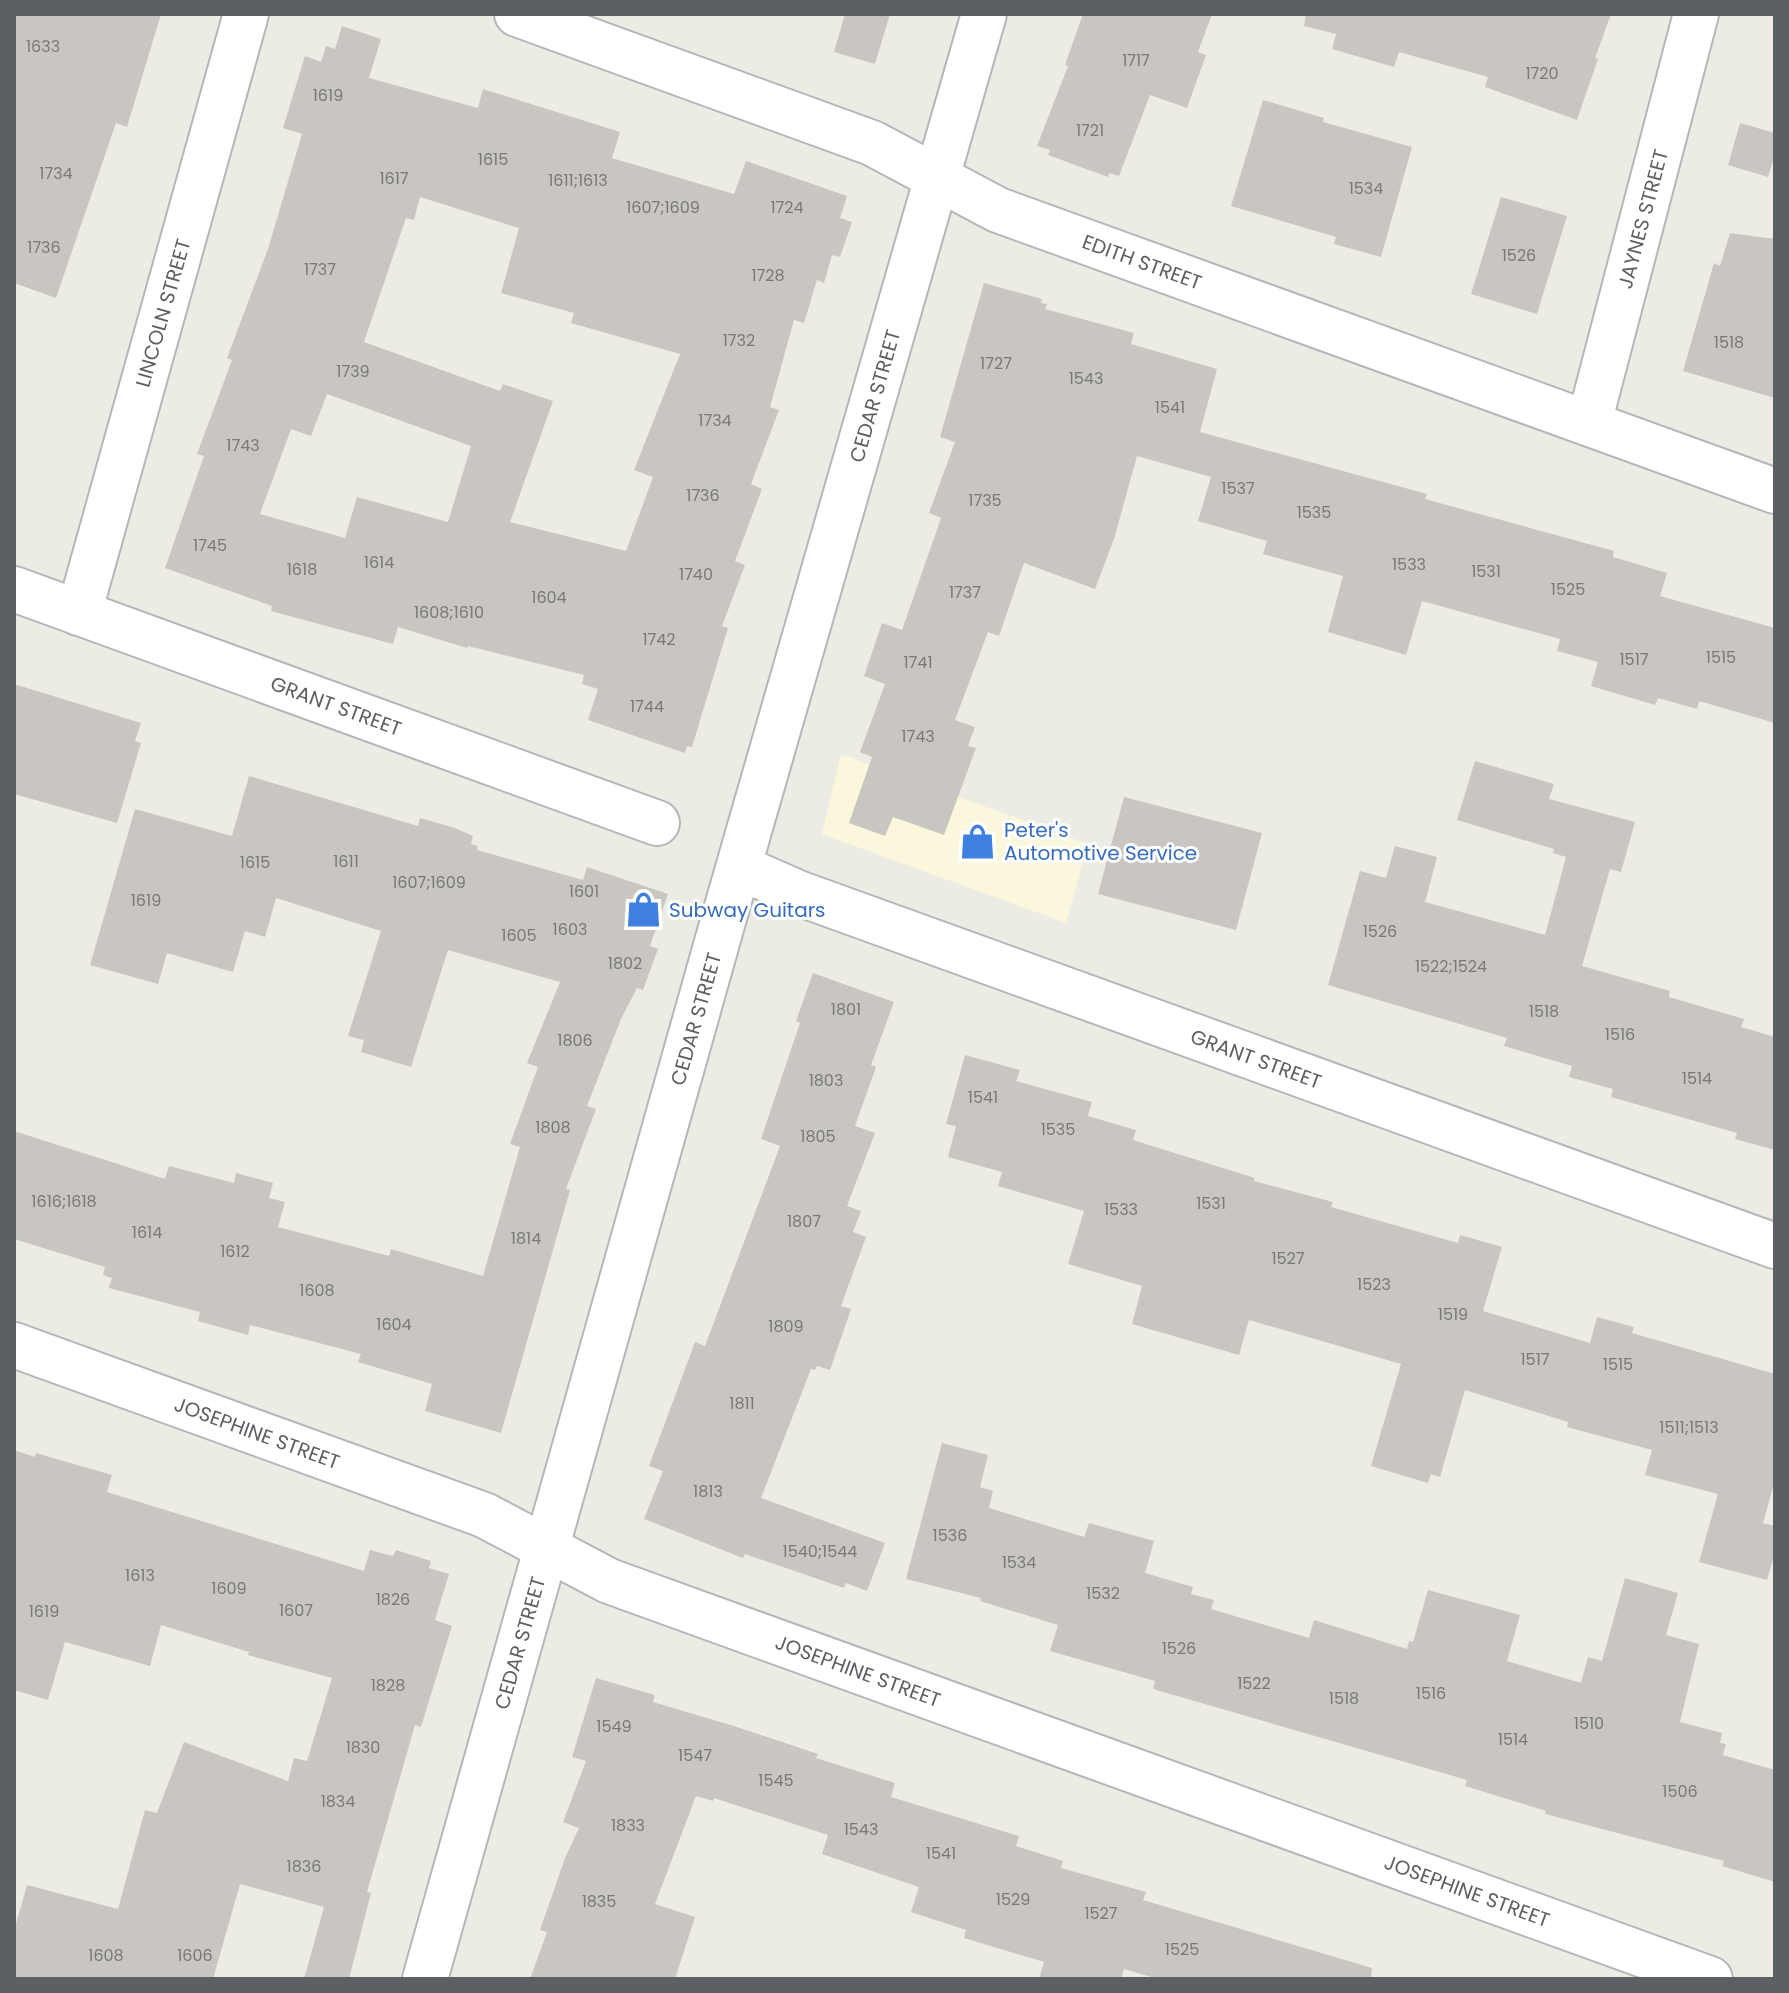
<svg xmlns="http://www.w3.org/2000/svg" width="1789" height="1993" font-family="Poppins,sans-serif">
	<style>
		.commercial { fill: #faf7dc }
		.building { fill: #c9c6c1; fill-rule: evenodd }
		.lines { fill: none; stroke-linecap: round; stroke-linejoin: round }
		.minor-casing { stroke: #b5b6ba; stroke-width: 48 }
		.minor { stroke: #fff; stroke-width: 44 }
		.labels { text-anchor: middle; stroke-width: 6; stroke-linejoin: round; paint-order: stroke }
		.number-label { font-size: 16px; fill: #77797a }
		.street-label { font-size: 20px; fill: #5c5f63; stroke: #fff }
		.shop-label { font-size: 20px; fill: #366cbe; stroke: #fff; text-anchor: start }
	</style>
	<rect width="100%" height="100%" fill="#edece4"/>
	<polygon class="commercial" points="841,754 1088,844 1066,923 822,834"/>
	<g class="building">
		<polygon points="14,14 161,14 127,127 116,123 56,298 14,283"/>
		<polygon points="845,14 890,14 875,64 834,52"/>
		<polygon points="1083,14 1212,14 1198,52 1206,55 1187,108 1150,95 1119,176 1109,173 1108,177 1048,155 1050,150 1037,146 1068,66 1065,65"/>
		<polygon points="1306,14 1611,14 1595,58 1598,59 1577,120 1485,87 1488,77 1399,52 1394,67 1332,49 1336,34 1304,26"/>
		<path d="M342 26 381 39 369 78 478 108 483 89 620 132 612 158 734 194 746 161 847 196 840 218 852 222 840 257 832 255 824 283 817 280 804 323 794 320 770 407 779 410 751 484 762 489 735 561 745 565 722 626 728 628 692 747 687 746 685 753 588 720 598 689 582 684 584 675 468 646 467 648 398 627 393 644 271 611 272 606 165 568 204 456 197 454 232 360 227 358 268 249 302 134 283 128 305 56 321 62 326 46 335 49ZM420 197 519 228 501 293 574 313 571 323 680 354 634 470 653 477 626 551 510 522 553 401 503 384 500 391 364 342 406 218 414 220ZM327 394 471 446 448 522 357 497 345 538 260 514 291 429 311 436Z"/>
		<polygon points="1263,100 1324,118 1323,122 1412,147 1381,257 1334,244 1336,237 1231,206"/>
		<polygon points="1740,123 1775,133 1775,154 1768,177 1728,165"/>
		<polygon points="1501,197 1567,216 1537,314 1471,294"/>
		<polygon points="1730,233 1775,239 1775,398 1683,371 1714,263 1720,266"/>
		<polygon points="984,283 1042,299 1041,303 1047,304 1045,309 1134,333 1131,344 1217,369 1200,432 1427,494 1425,499 1614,551 1613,557 1667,573 1660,596 1775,628 1775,723 1699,701 1697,709 1658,698 1655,705 1591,686 1598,662 1557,651 1560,639 1422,601 1406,655 1328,632 1343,576 1263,554 1267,541 1198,521 1211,477 1137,456 1114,539 1095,589 1024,563 999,636 988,632 955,720 975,727 968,746 976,748 944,835 893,817 885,836 849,823 872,757 860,752 885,684 864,676 882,623 902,630 941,518 929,513 955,442 940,437"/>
		<polygon points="14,684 141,723 135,741 141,743 117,823 14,794"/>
		<polygon points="1475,761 1554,784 1549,799 1635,822 1621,872 1610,869 1582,966 1670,991 1669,997 1744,1019 1741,1027 1775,1037 1775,1150 1735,1139 1737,1133 1611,1097 1613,1089 1569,1077 1572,1066 1504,1046 1507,1038 1328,985 1360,871 1386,878 1395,846 1437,857 1425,902 1545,935 1566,857 1553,853 1554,849 1457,820"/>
		<polygon points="249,776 418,826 420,818 455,828 473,836 471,844 478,846 477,850 583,880 587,867 668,894 650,946 658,949 643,990 637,988 621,1019 587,1106 596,1109 566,1189 570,1190 501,1433 425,1411 432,1384 358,1362 361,1354 250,1325 248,1335 198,1321 200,1312 109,1288 112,1278 103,1275 105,1267 14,1239 14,1131 165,1179 169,1166 234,1183 236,1173 273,1183 269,1198 285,1202 278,1227 389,1256 391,1249 483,1276 520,1147 510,1144 538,1067 527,1063 560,982 448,950 411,1067 361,1052 364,1040 348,1036 381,931 276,898 265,937 245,931 233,972 167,953 158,984 90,965 135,809 232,836"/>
		<polygon points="1124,797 1262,833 1236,930 1098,894"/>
		<polygon points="813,973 894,1002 871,1065 876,1067 855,1126 875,1133 847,1206 861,1211 853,1232 866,1237 841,1306 851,1309 830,1370 817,1366 815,1370 811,1369 761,1498 885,1543 867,1591 846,1583 844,1588 745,1554 743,1558 644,1519 663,1471 649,1466 695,1342 705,1346 780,1146 761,1139 800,1023 796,1021"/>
		<polygon points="965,1055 1020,1070 1016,1081 1092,1102 1088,1116 1136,1130 1133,1140 1255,1178 1254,1181 1333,1202 1331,1207 1458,1243 1460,1235 1502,1247 1483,1311 1590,1343 1597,1317 1634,1327 1632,1333 1775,1374 1775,1480 1763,1523 1775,1526 1775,1552 1767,1580 1699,1562 1718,1494 1645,1475 1652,1450 1567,1427 1568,1422 1465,1390 1440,1477 1431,1474 1428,1483 1371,1466 1401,1364 1249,1320 1239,1355 1132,1324 1142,1286 1068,1264 1084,1211 998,1186 1002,1172 948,1157 956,1126 946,1124"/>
		<polygon points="942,1443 988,1455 980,1487 993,1491 989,1508 1084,1537 1089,1523 1154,1541 1145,1573 1193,1587 1191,1594 1214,1600 1211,1609 1309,1638 1314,1620 1407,1649 1409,1641 1413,1642 1428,1590 1520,1615 1507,1661 1581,1683 1588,1657 1602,1661 1625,1578 1678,1593 1666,1635 1699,1644 1680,1722 1722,1733 1720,1743 1726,1744 1723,1755 1775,1770 1775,1882 1722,1866 1724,1861 1545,1814 1546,1811 1465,1786 1467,1780 1153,1689 1155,1681 1050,1651 1058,1625 980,1601 981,1598 906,1579"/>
		<polygon points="14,1450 35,1457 36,1453 112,1475 107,1492 364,1571 370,1550 393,1556 396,1550 431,1561 429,1568 449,1574 435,1620 452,1626 421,1727 415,1725 367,1892 371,1893 349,1979 304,1979 324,1907 240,1884 213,1979 14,1979 14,1931 27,1885 118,1909 145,1810 157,1813 184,1742 288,1781 294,1758 307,1761 332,1678 248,1655 249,1652 161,1625 150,1666 65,1642 48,1700 14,1690"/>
		<polygon points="596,1678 655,1695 653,1702 734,1726 818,1754 816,1758 895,1783 891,1797 1019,1836 1016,1846 1063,1861 1061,1868 1146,1892 1143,1900 1372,1968 1371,1979 1158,1979 1124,1969 1121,1979 1039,1979 1044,1962 964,1938 966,1930 911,1912 919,1887 822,1854 828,1835 714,1798 713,1801 696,1796 655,1904 695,1917 675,1979 530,1979 547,1932 540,1930 565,1858 579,1828 563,1822 586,1761 572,1757"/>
	</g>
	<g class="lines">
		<defs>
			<g id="minor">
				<polyline points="517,14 872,143 998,210 1775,491"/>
				<polyline points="1589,423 1696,14"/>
				<polyline points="14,589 657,823"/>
				<polyline points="79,613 246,14"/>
				<polyline points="739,867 798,893 1775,1246"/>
				<polyline points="14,1345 484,1515 609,1581 1710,1979"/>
				<polyline points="425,1979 725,914 984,14"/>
			</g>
		</defs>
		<use href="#minor" class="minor-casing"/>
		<use href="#minor" class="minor"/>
	</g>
	<defs>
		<symbol id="shop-bare" viewBox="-9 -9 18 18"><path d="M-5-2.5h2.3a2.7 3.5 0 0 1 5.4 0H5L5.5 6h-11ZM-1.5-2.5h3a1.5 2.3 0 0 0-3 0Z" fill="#3f7fe0" stroke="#fff" stroke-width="2.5" paint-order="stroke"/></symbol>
	</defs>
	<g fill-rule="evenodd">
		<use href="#shop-bare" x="952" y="816" width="51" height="51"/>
		<use href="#shop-bare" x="618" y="884" width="51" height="51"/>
	</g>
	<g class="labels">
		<g class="number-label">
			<text x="43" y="52">1633</text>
			<text x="1136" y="66">1717</text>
			<text x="1542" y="79">1720</text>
			<text x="328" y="101">1619</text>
			<text x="1090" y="136">1721</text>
			<text x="493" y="165">1615</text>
			<text x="56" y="179">1734</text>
			<text x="394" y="184">1617</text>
			<text x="578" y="186">1611;1613</text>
			<text x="1366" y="194">1534</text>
			<text x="663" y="213">1607;1609</text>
			<text x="787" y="213">1724</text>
			<text x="44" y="253">1736</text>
			<text x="1519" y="261">1526</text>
			<text x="320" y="275">1737</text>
			<text x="768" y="281">1728</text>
			<text x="739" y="346">1732</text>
			<text x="1729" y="348">1518</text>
			<text x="996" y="369">1727</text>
			<text x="353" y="377">1739</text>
			<text x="1086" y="384">1543</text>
			<text x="1170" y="413">1541</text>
			<text x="715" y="426">1734</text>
			<text x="243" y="451">1743</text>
			<text x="1238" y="494">1537</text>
			<text x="703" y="501">1736</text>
			<text x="985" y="506">1735</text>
			<text x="1314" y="518">1535</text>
			<text x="210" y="551">1745</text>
			<text x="379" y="568">1614</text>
			<text x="1409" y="570">1533</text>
			<text x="302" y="575">1618</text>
			<text x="1486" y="577">1531</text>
			<text x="696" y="580">1740</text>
			<text x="1568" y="595">1525</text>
			<text x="965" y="598">1737</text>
			<text x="549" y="603">1604</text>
			<text x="449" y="618">1608;1610</text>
			<text x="659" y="645">1742</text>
			<text x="1721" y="663">1515</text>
			<text x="1634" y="665">1517</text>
			<text x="918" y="668">1741</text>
			<text x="647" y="712">1744</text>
			<text x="918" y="742">1743</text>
			<text x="346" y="867">1611</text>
			<text x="255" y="868">1615</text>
			<text x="429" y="888">1607;1609</text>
			<text x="584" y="897">1601</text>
			<text x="146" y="906">1619</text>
			<text x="570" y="935">1603</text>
			<text x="1380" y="937">1526</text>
			<text x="519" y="941">1605</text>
			<text x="625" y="969">1802</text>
			<text x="1451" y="972">1522;1524</text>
			<text x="846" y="1015">1801</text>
			<text x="1544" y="1017">1518</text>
			<text x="1620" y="1040">1516</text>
			<text x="575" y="1046">1806</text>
			<text x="1697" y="1084">1514</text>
			<text x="826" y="1086">1803</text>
			<text x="983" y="1103">1541</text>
			<text x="553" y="1133">1808</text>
			<text x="1058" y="1135">1535</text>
			<text x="818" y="1142">1805</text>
			<text x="64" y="1207">1616;1618</text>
			<text x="1211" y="1209">1531</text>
			<text x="1121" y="1215">1533</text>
			<text x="804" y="1227">1807</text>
			<text x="147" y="1238">1614</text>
			<text x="526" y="1244">1814</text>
			<text x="235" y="1257">1612</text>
			<text x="1288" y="1264">1527</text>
			<text x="1374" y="1290">1523</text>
			<text x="317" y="1296">1608</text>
			<text x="1453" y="1320">1519</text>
			<text x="394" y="1330">1604</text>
			<text x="786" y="1332">1809</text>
			<text x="1535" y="1365">1517</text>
			<text x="1618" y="1370">1515</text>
			<text x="742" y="1409">1811</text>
			<text x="1689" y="1433">1511;1513</text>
			<text x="708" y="1497">1813</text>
			<text x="950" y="1541">1536</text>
			<text x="820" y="1557">1540;1544</text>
			<text x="1019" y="1568">1534</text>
			<text x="140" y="1581">1613</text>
			<text x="229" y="1594">1609</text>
			<text x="1103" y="1599">1532</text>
			<text x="393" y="1605">1826</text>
			<text x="296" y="1616">1607</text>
			<text x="44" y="1617">1619</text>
			<text x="1179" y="1654">1526</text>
			<text x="1254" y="1689">1522</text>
			<text x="388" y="1691">1828</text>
			<text x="1431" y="1699">1516</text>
			<text x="1344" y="1704">1518</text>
			<text x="1589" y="1729">1510</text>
			<text x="614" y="1732">1549</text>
			<text x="1513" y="1745">1514</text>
			<text x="363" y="1753">1830</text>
			<text x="695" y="1761">1547</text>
			<text x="776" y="1786">1545</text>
			<text x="1680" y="1797">1506</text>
			<text x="338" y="1807">1834</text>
			<text x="628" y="1831">1833</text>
			<text x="861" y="1835">1543</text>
			<text x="941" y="1859">1541</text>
			<text x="304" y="1872">1836</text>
			<text x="1013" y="1905">1529</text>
			<text x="599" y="1907">1835</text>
			<text x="1101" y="1919">1527</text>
			<text x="1182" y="1955">1525</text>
			<text x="106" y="1961">1608</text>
			<text x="195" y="1961">1606</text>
		</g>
		<g class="street-label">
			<text transform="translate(1643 219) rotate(-75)" y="7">JAYNES STREET</text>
			<text transform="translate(1142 262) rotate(20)" y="7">EDITH STREET</text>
			<text transform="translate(163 313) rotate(-74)" y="7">LINCOLN STREET</text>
			<text transform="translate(875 396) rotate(-74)" y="7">CEDAR STREET</text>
			<text transform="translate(336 706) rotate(20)" y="7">GRANT STREET</text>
			<text transform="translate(696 1019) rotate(-74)" y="7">CEDAR STREET</text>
			<text transform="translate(1256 1059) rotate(20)" y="7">GRANT STREET</text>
			<text transform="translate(257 1433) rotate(20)" y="7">JOSEPHINE STREET</text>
			<text transform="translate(520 1643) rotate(-74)" y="7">CEDAR STREET</text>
			<text transform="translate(858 1671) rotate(20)" y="7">JOSEPHINE STREET</text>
			<text transform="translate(1467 1891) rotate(20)" y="7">JOSEPHINE STREET</text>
		</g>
		<g class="shop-label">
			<text x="1004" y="837">Peter's<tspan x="1004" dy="23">Automotive Service</tspan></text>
			<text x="669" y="917">Subway Guitars</text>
		</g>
	</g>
	<rect width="1789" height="1993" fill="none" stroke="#5c5f63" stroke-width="32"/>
</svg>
